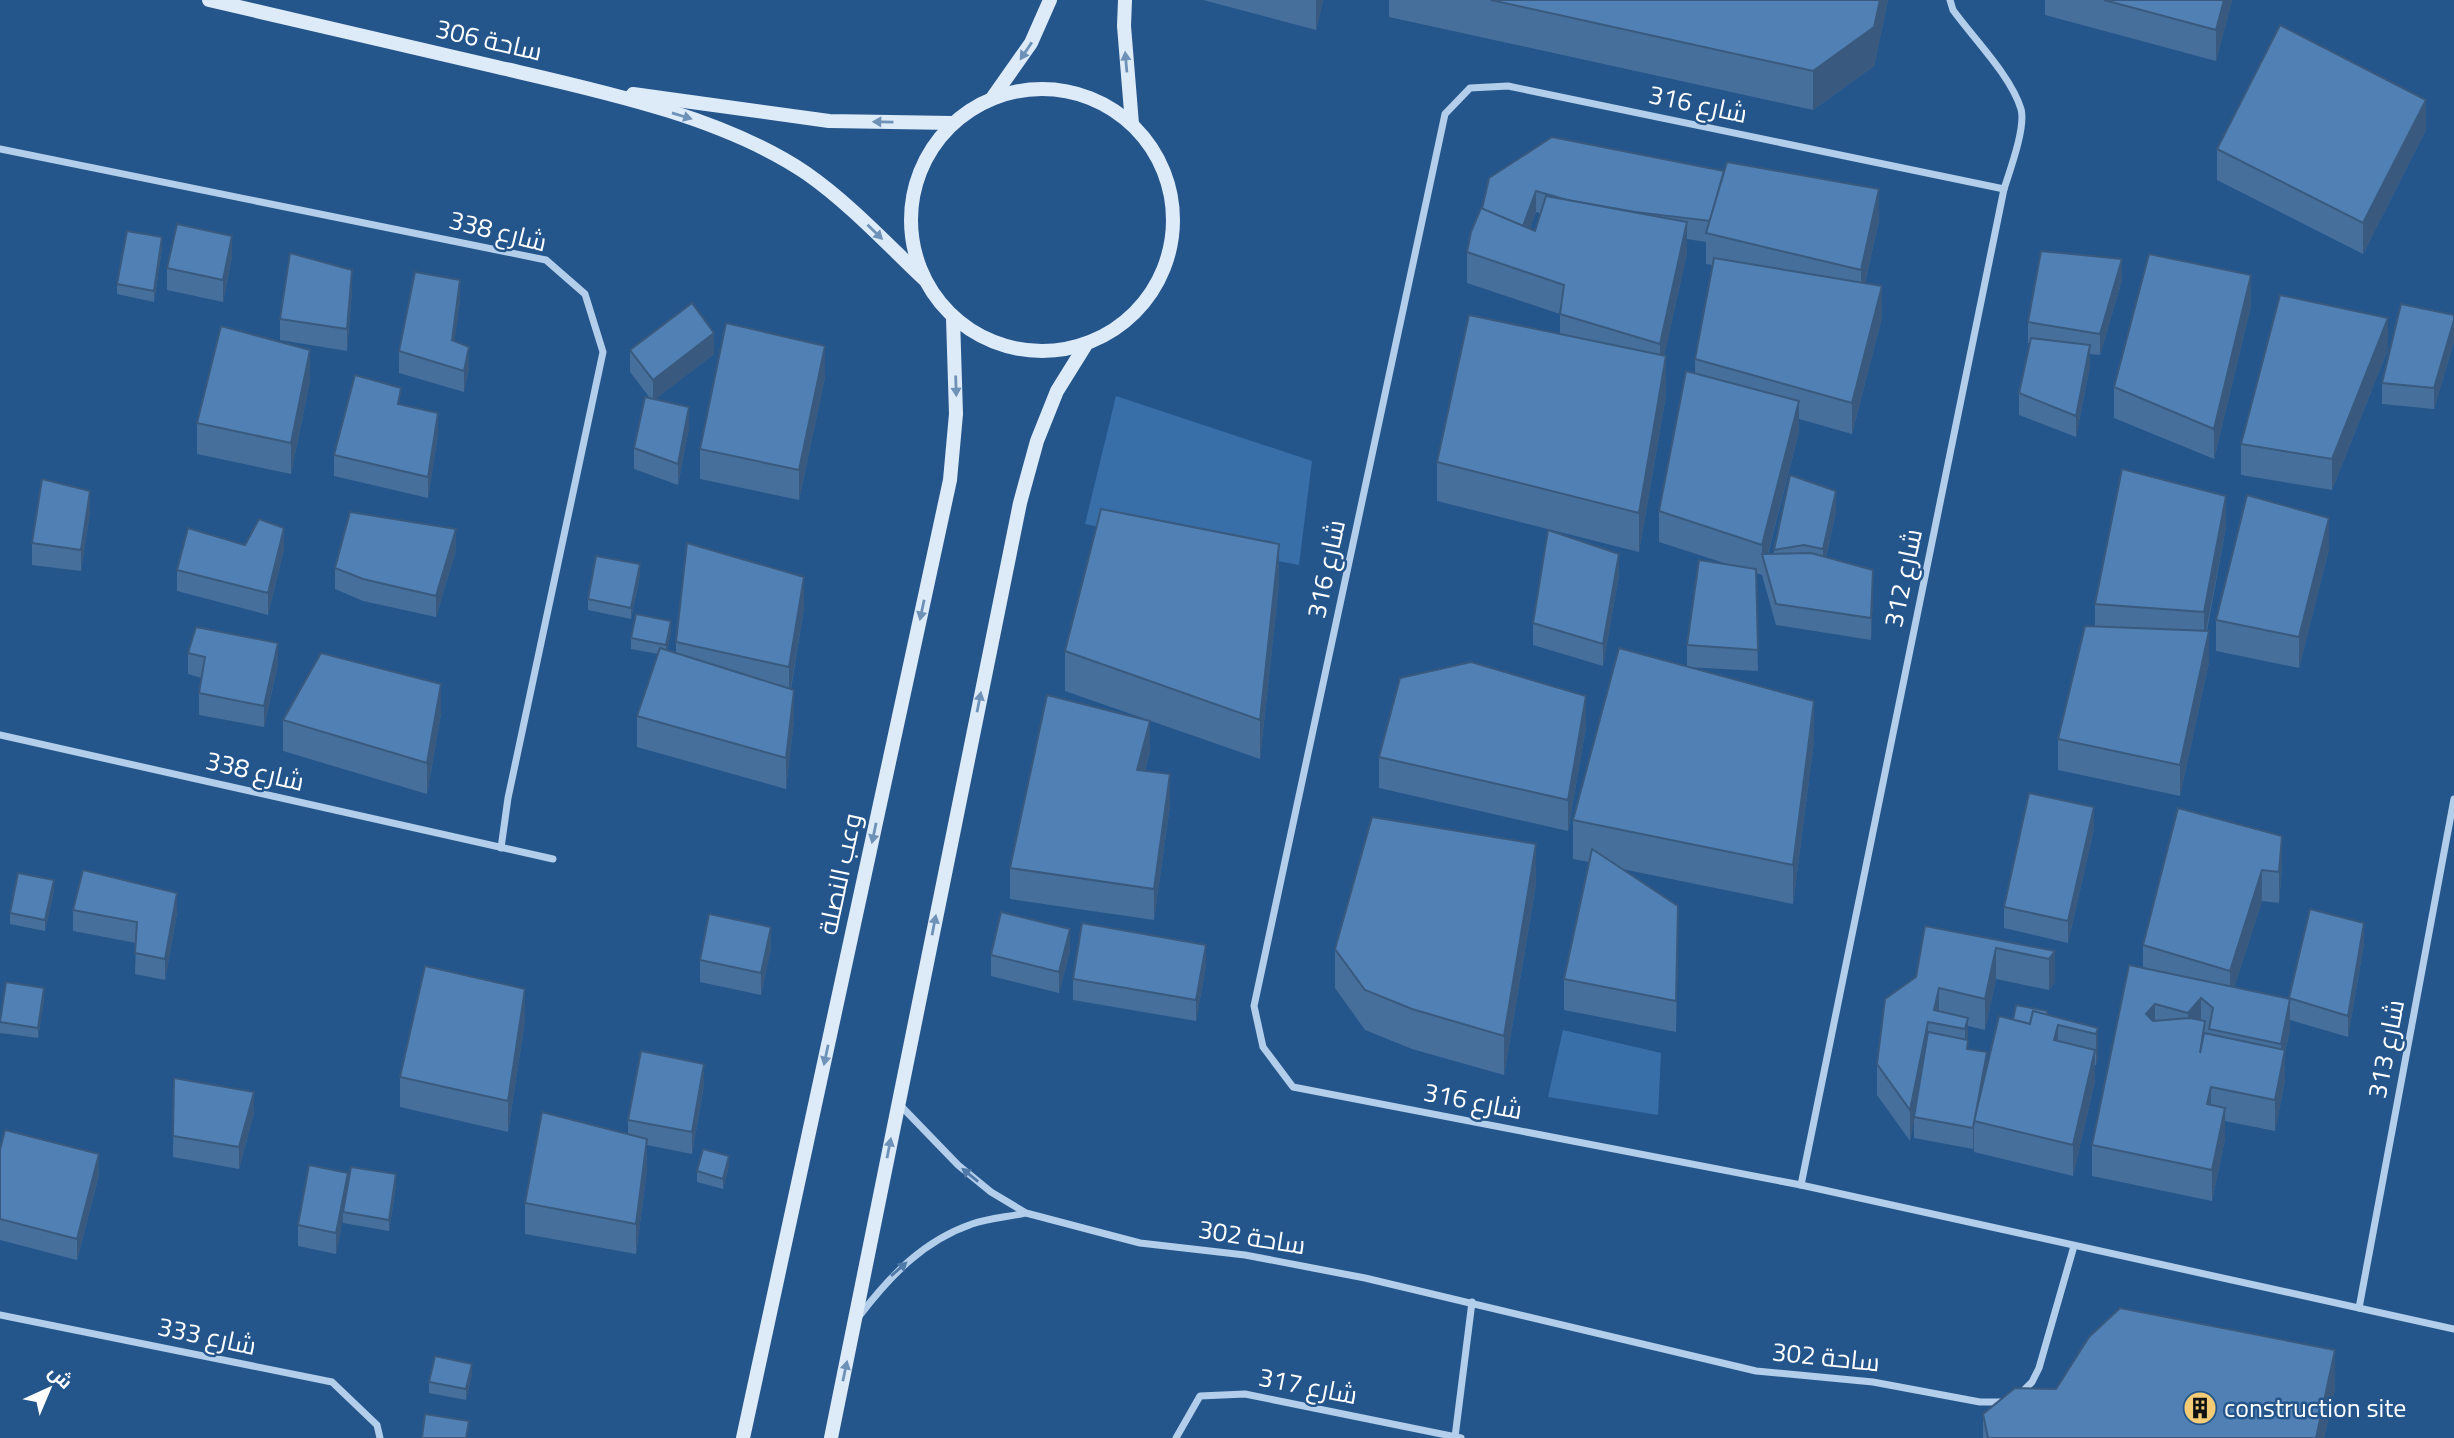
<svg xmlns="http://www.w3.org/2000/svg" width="2454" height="1438" font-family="'Titillium Web',Cairo,sans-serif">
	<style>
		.green { fill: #396fa8 }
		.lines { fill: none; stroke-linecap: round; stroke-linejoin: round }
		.street { stroke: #b2ceea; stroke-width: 7 }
		.secondary { stroke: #ddeaf8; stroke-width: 14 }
		.wall { fill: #466f9b; fill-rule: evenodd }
		.shaded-wall { fill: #395a7e }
		.building { fill: #5181b4; stroke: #395a7e; stroke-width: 2 }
		.oneway { fill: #6e91b7 }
		.oneway2 { fill: #4f79a8 }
		.labels { text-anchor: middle; stroke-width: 5; stroke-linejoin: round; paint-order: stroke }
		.street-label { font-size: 26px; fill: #fff; stroke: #24558b }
		.poi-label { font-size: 26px; fill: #fff; stroke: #24558b; text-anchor: start }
	</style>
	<rect width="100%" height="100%" fill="#24558b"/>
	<g class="green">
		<polygon points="1116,396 1312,461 1299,565 1085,524"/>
		<polygon points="1563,1030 1661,1053 1658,1115 1548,1097"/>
	</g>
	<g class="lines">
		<g class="street">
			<polyline points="0,149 546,260 585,294 603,352 508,798 501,848"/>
			<polyline points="2004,189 1508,86 1470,88 1445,114 1254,1006 1263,1047 1293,1087 1801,1185 2454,1329"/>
			<polyline points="0,735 553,859"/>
			<polyline points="900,1105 958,1165 991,1192 1026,1213 1140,1243 1245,1255 1365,1278 1756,1371 1873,1382 1980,1402 2002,1402"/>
			<path d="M1801 1185 2004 189C2010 170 2026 127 2021 109 2011 76 1974 39 1953 10L1950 0"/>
			<polyline points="2359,1308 2454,799"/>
			<polyline points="0,1315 332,1382 377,1425 380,1438"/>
			<path d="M860 1315C891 1275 923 1241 972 1224 989 1218 1008 1217 1025 1213"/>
			<polyline points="2020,1394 2032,1382 2039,1368 2074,1246"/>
			<polyline points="1455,1437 1472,1302"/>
			<polyline points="1176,1438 1200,1396 1245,1394 1461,1438"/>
		</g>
		<g class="secondary">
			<path d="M209 0C305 22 401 45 497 67 596 90 722 116 806 173 849 203 886 243 924 279"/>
			<polyline points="1125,0 1124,26 1132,124"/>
			<circle cx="1042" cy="220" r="131"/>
			<polyline points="633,94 829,121 952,123"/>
			<polyline points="993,97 1031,43 1050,0"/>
			<polyline points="743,1438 950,480 956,414 953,318"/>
			<polyline points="831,1438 1020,503 1037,441 1057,391 1085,346"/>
		</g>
	</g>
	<g class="wall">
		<polygon points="1203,0 1323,0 1316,30"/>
		<polygon points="1389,0 1888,0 1874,66 1813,110 1389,17"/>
		<polygon points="2045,0 2232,0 2216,61 2045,15"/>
		<polygon points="2426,130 2363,254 2217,180 2217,149"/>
		<path d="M1489 178 1879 220 1865 283 1882 317 1852 434 1799 419V432L1768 554H1774V550L1836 512 1826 557 1873 591 1871 640 1776 625 1762 575 1756 573 1758 671 1687 667V645L1730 565 1659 542V511L1695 373V359L1712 265 1706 264V242L1687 239V253L1664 356 1666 396 1639 552 1437 501V462L1560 334V314L1467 283V252L1482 209ZM1536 212 1540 213 1535 231 1530 229Z"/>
		<polygon points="162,248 154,302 117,294 117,284"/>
		<polygon points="232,257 223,302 167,290 167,268"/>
		<polygon points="2122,280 2100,355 2090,354 2090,366 2076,437 2019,415 2019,393 2030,343 2028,343 2028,322"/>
		<polygon points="352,291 347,351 280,340 280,319"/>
		<polygon points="460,301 454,341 469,368 464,392 399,373 399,351"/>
		<polygon points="2251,306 2214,459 2114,418 2114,387"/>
		<polygon points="2454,315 2454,342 2434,409 2382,404 2382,383"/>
		<polygon points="2388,349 2332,490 2241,475 2241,444"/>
		<polygon points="630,350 714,354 655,399 689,428 678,485 634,469 634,448 650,398 630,372"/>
		<polygon points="825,377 799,500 700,479 700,449"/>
		<polygon points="310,381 291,474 197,454 197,423"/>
		<polygon points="401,405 438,434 428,498 334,476 334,455"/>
		<polygon points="90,512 81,571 32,565 32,543"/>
		<polygon points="2226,527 2207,631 2209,662 2180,796 2058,770 2058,739 2095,626 2095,604"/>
		<polygon points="245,545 284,549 268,615 177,591 177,570"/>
		<polygon points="2329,549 2299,668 2216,651 2216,620"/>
		<polygon points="456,550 436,617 363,601 335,589 335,568"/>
		<polygon points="640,575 631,619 588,610 588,599"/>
		<polygon points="1619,575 1603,666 1533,645 1533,623"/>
		<polygon points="1279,584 1260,759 1065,691 1065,651"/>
		<polygon points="804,608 791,689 794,720 786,789 637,747 637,716 658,654 631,649 631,638 671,632 667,651 676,653 676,642"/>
		<polygon points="188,653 278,664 264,727 199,715 199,693 202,678 188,674"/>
		<polygon points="441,714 427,794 283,751 283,720"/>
		<polygon points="1586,727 1568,831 1379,788 1379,757"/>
		<polygon points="1814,741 1793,904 1622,869 1678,936 1676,1032 1564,1010 1564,979 1589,862 1573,859 1573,820"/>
		<polygon points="1150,751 1145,771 1170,805 1154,920 1010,899 1010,868"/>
		<polygon points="2178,808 2282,866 2279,903 2262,901 2234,988 2289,999 2364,944 2348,1037 2290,1020 2290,1030 2285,1052 2285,1081 2275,1131 2225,1121 2225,1139 2212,1201 2092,1176 2092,1145 2143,968 2143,945"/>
		<polygon points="2094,829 2068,943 2004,928 2004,907"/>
		<polygon points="1536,884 1504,1075 1412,1049 1365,1030 1335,988 1335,949"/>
		<polygon points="54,890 45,931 10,924 10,913"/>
		<polygon points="73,910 177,914 165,980 135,974 136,943 73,931"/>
		<polygon points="1925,926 2055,951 2055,982 2049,990 1996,979 1985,1030 1968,1026 1968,1049 1987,1067 2013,1020 2047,1015 2098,1028 2098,1058 2096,1065 2095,1065 2095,1081 2073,1176 1974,1152 1974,1144 1973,1149 1914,1138 1914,1120 1910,1141 1877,1095 1877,1064 1916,977"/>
		<polygon points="771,948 761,995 700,982 700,960"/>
		<polygon points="1070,951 1059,993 991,976 991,955"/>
		<polygon points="1206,966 1196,1021 1073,1000 1073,979"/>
		<polygon points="44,999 38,1038 0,1033 0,1021"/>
		<polygon points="525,1020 508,1132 400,1107 400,1077"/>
		<polygon points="174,1078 254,1113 239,1169 173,1157"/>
		<polygon points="704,1085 692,1154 647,1145 647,1170 636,1254 525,1234 525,1203 628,1134 628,1120"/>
		<polygon points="0,1150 99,1175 77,1260 0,1240"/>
		<polygon points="729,1166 723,1189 697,1182 697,1171"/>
		<polygon points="348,1184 396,1185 389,1231 343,1223 343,1218 336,1254 298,1246 298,1225"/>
		<polygon points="472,1374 466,1400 429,1393 429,1382"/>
		<polygon points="2335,1389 2324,1438 1983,1438 1983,1414"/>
	</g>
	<g class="shaded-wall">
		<polygon points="1316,0 1323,0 1316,30"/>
		<polygon points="1880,0 1888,0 1874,66 1813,110 1813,71"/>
		<polygon points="2224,0 2232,0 2216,61 2216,30"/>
		<polygon points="2426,100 2426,130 2363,254 2363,223"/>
		<polygon points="1879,189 1879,220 1861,301 1861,270"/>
		<polygon points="1536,191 1536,212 1523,249 1523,228"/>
		<polygon points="1687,222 1687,253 1660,375 1660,344"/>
		<polygon points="232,236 232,257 223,302 223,280"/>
		<polygon points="162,237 162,248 154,302 154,291"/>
		<polygon points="2122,259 2122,280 2100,355 2100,334"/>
		<polygon points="352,270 352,291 347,351 347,329"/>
		<polygon points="2251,275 2251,306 2214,459 2214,429"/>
		<polygon points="460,280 460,301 452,361 452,340"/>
		<polygon points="1882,286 1882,317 1852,434 1852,403"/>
		<polygon points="2388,318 2388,349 2332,490 2332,459"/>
		<polygon points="2454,320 2454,342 2434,409 2434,388"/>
		<polygon points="714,333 714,354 653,401 653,380"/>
		<polygon points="2090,345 2090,366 2076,437 2076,416"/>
		<polygon points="825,346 825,377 799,500 799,470"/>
		<polygon points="469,347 469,368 464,392 464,371"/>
		<polygon points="310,350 310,381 291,474 291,443"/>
		<polygon points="1666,356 1666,396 1639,552 1639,513"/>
		<polygon points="1799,401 1799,432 1765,564 1762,554 1762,575 1762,545"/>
		<polygon points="689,407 689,428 678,485 678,464"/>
		<polygon points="438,413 438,434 428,498 428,477"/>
		<polygon points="90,491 90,512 81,571 81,550"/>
		<polygon points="1836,491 1836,512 1823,570 1823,549"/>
		<polygon points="2226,496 2226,527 2204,642 2204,612"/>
		<polygon points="2329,518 2329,549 2299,668 2299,637"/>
		<polygon points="284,528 284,549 268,615 268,593"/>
		<polygon points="456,529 456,550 436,617 436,596"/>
		<polygon points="1279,544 1279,584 1260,759 1260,720"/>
		<polygon points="1619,554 1619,575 1603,666 1603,644"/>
		<polygon points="640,564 640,575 631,619 631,608"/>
		<polygon points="1873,570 1873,591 1871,640 1871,618"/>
		<polygon points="804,577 804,608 789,698 789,667"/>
		<polygon points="671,621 671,632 666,656 666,645"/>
		<polygon points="2209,631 2209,662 2180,796 2180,765"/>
		<polygon points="278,643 278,664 264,727 264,706"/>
		<polygon points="441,684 441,714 427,794 427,763"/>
		<polygon points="794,690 794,720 786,789 786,758"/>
		<polygon points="1586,696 1586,727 1568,831 1568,800"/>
		<polygon points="1814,701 1814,741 1793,904 1793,865"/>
		<polygon points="1150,721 1150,751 1137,801 1137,770"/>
		<polygon points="1170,774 1170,805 1154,920 1154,889"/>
		<polygon points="2094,807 2094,829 2068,943 2068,921"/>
		<polygon points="2282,836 2282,866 2279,903 2279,872"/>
		<polygon points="1536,844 1536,884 1504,1075 1504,1036"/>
		<polygon points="2262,870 2262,901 2230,1001 2230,971"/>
		<polygon points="54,880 54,890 45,931 45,920"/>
		<polygon points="177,893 177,914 165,980 165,959"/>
		<polygon points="2364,923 2364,944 2348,1037 2348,1016"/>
		<polygon points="771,927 771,948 761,995 761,973"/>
		<polygon points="1070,929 1070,951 1059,993 1059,972"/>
		<polygon points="1206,945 1206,966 1196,1021 1196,1000"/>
		<polygon points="1996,948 1996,979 1985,1030 1985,999"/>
		<polygon points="2055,951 2055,982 2049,990 2049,959"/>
		<polygon points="44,988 44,999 38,1038 38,1028"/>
		<polygon points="1939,988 1939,1019 1934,1010"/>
		<polygon points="525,989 525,1020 508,1132 508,1101"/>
		<polygon points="2201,998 2201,1029 2188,1044 2188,1013"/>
		<polygon points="2290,999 2290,1030 2285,1052 2285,1081 2275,1131 2275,1100 2281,1072 2281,1044"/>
		<polygon points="2155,1004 2155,1035 2146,1014"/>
		<polygon points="1968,1018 1968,1061 1965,1060 1965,1029"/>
		<polygon points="1928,1022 1928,1053 1910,1141 1910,1110"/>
		<polygon points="2058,1025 2058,1056 2054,1040"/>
		<polygon points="2098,1028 2098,1058 2096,1065 2096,1034"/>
		<polygon points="2095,1050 2095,1081 2073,1176 2073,1145"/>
		<polygon points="1987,1052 1987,1073 1974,1121"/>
		<polygon points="704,1064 704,1085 692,1154 692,1132"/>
		<polygon points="2211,1087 2211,1118 2207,1104"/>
		<polygon points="254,1092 254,1113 239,1169 239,1147"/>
		<polygon points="2225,1108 2225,1139 2212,1201 2212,1170"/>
		<polygon points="1974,1123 1974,1144 1973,1149 1973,1128"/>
		<polygon points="647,1139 647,1170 636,1254 636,1224"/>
		<polygon points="99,1154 99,1175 77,1260 77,1239"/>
		<polygon points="729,1156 729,1166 723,1189 723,1179"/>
		<polygon points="348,1173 348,1194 343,1212 343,1218 336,1254 336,1233"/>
		<polygon points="396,1174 396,1185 389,1231 389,1220"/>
		<polygon points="2335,1350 2335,1389 2324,1438 2316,1438"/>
		<polygon points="472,1364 472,1374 466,1400 466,1389"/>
	</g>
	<g class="building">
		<polygon points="1491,0 1880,0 1874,27 1813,71"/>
		<polygon points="2104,0 2224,0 2216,30"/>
		<polygon points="2280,25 2426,100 2363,223 2217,149"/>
		<polygon points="1552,137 1724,171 1710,221 1635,212 1567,200 1536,191 1523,226 1482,209 1489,178"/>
		<polygon points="1727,162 1879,189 1861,270 1706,233"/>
		<polygon points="1546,196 1687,222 1660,344 1560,314 1564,285 1467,252 1471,232 1481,208 1535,231"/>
		<polygon points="177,224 232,236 223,280 167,268"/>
		<polygon points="127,231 162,237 154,291 117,284"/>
		<polygon points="2041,251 2122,259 2100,334 2028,322"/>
		<polygon points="290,253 352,270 347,329 280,319"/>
		<polygon points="2149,254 2251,275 2214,429 2114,387"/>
		<polygon points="1714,258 1882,286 1852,403 1695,359"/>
		<polygon points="415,272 460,280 452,340 469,347 464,371 399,351"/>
		<polygon points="2280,295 2388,318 2332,459 2241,444"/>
		<polygon points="692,303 714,333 653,380 630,350"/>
		<polygon points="2401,304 2454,315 2454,320 2434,388 2382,383"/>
		<polygon points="1469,315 1666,356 1639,513 1437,462"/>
		<polygon points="726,323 825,346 799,470 700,449"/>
		<polygon points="221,326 310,350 291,443 197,423"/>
		<polygon points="2031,338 2090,345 2076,416 2019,393"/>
		<polygon points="1686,371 1799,401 1762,545 1659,511"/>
		<polygon points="355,375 401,388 398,404 438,413 428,477 334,455"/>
		<polygon points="645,397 689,407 678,464 634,448"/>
		<polygon points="2122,469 2226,496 2204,612 2095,604"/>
		<polygon points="1790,475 1836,491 1823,549 1804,545 1774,550"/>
		<polygon points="42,479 90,491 81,550 32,543"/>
		<polygon points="2247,495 2329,518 2299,637 2216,620"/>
		<polygon points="1101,509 1279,544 1260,720 1065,651"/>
		<polygon points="350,512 456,529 436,596 363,579 335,568"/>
		<polygon points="259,519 284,528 268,593 177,570 188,528 245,545"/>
		<polygon points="1548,530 1619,554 1603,644 1533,623"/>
		<polygon points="687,543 804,577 789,667 676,642"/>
		<polygon points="1811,553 1873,570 1871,618 1776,604 1762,554"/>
		<polygon points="596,556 640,564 631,608 588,599"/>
		<polygon points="1699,560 1756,569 1758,650 1687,645"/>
		<polygon points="636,614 671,621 666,645 631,638"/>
		<polygon points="2085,626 2209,631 2180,765 2058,739"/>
		<polygon points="196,627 278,643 264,706 199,693 205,657 188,653"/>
		<polygon points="660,648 794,690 786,758 637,716"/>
		<polygon points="1619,648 1814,701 1793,865 1573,820"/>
		<polygon points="321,653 441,684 427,763 283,720"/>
		<polygon points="1471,662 1586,696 1568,800 1379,757 1400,678"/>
		<polygon points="1047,695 1150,721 1137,770 1170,774 1154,889 1010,868"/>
		<polygon points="2029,793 2094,807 2068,921 2004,907"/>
		<polygon points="2178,808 2282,836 2279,872 2262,870 2230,971 2143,945"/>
		<polygon points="1372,817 1536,844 1504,1036 1412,1009 1365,990 1335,949"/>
		<polygon points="1592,849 1678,906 1676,1001 1564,979"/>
		<polygon points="83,870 177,893 165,959 135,953 137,922 73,910"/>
		<polygon points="18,873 54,880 45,920 10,913"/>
		<polygon points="2310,909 2364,923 2348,1016 2289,998"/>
		<polygon points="1001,912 1070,929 1059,972 991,955"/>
		<polygon points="709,914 771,927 761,973 700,960"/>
		<polygon points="1082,923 1206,945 1196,1000 1073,979"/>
		<polygon points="1925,926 2055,951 2049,959 1996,948 1985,999 1939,988 1934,1010 1968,1018 1965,1029 1928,1022 1910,1110 1877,1064 1885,999 1916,977"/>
		<polygon points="2129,965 2290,999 2281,1044 2209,1029 2213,1008 2201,998 2188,1013 2155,1004 2146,1014 2153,1021 2190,1018 2205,1021 2200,1053 2204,1033 2285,1050 2275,1100 2211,1087 2207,1104 2225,1108 2212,1170 2092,1145"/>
		<polygon points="425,966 525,989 508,1101 400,1077"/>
		<polygon points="6,982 44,988 38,1028 0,1022"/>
		<polygon points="2016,1005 2047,1011 2047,1015 2033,1011 2030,1024 2013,1020"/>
		<polygon points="2033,1011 2098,1028 2096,1034 2058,1025 2054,1040 2095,1050 2073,1145 1974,1121 1999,1016 2030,1024"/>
		<polygon points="1928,1032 1968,1040 1967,1049 1987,1052 1973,1128 1914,1117"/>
		<polygon points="641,1051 704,1064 692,1132 628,1120"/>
		<polygon points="174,1078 254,1092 239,1147 173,1136"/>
		<polygon points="542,1112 647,1139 636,1224 525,1203"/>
		<polygon points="5,1130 99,1154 77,1239 0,1219 0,1150"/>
		<polygon points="703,1149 729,1156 723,1179 697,1171"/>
		<polygon points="309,1165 348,1173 336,1233 298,1225"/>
		<polygon points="351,1167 396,1174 389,1220 343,1212"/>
		<polygon points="2120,1308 2335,1350 2316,1438 1988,1438 1983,1414 2015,1388 2056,1389 2089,1337"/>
		<polygon points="435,1356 472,1364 466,1389 429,1382"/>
		<polygon points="425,1414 469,1421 466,1438 422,1438"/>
	</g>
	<defs><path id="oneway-solid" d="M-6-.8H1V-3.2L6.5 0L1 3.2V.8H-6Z" transform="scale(1.75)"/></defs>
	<g class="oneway">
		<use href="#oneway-solid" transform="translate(1026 51) rotate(124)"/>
		<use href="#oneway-solid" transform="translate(1126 62) rotate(-95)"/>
		<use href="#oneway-solid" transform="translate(682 116) rotate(17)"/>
		<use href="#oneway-solid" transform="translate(883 122) rotate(-179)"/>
		<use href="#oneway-solid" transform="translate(875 232) rotate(44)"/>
		<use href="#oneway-solid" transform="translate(956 386) rotate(88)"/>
		<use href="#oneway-solid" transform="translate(922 610) rotate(102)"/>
		<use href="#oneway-solid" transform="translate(979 702) rotate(-79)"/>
		<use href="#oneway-solid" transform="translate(874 833) rotate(102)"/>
		<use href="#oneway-solid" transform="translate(934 925) rotate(-79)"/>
		<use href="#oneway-solid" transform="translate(826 1055) rotate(102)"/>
		<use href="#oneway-solid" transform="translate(889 1148) rotate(-79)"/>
		<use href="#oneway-solid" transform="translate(845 1371) rotate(-78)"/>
	</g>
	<g class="oneway2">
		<use href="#oneway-solid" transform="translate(970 1175) rotate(-141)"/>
		<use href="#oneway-solid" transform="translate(899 1269) rotate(-41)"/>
	</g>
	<defs>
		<symbol id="building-disc" viewBox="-11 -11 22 22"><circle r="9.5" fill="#f5cc76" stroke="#24558b"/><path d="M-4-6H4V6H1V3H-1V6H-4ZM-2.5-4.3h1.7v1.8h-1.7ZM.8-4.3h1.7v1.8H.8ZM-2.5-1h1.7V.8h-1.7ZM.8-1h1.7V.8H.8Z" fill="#111"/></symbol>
	</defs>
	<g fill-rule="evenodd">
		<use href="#building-disc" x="2181" y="1389" width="38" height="38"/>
	</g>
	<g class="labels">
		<g class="street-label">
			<text transform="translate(489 40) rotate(13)" y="9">ساحة 306</text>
			<text transform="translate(1698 104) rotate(12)" y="9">شارع 316</text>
			<text transform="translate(498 231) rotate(14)" y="9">شارع 338</text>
			<text transform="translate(1326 569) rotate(-78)" y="9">شارع 316</text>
			<text transform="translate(1903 578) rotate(-78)" y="9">شارع 312</text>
			<text transform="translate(255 771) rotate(13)" y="9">شارع 338</text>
			<text transform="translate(840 874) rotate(-78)" y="9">وعب النصلة</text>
			<text transform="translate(2386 1049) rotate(-79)" y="9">شارع 313</text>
			<text transform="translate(1473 1101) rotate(11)" y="9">شارع 316</text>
			<text transform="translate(1252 1237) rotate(9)" y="9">ساحة 302</text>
			<text transform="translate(207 1336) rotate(12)" y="9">شارع 333</text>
			<text transform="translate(1826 1357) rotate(6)" y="9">ساحة 302</text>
			<text transform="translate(1308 1386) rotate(11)" y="9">شارع 317</text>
		</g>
		<g class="poi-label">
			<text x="2224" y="1417">construction site</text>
		</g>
	</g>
	<g transform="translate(49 1389) rotate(44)" stroke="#24558b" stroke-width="5" paint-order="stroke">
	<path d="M0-5L12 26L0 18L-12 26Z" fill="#ffffff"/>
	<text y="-10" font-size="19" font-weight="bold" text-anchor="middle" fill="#ffffff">ش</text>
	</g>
</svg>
